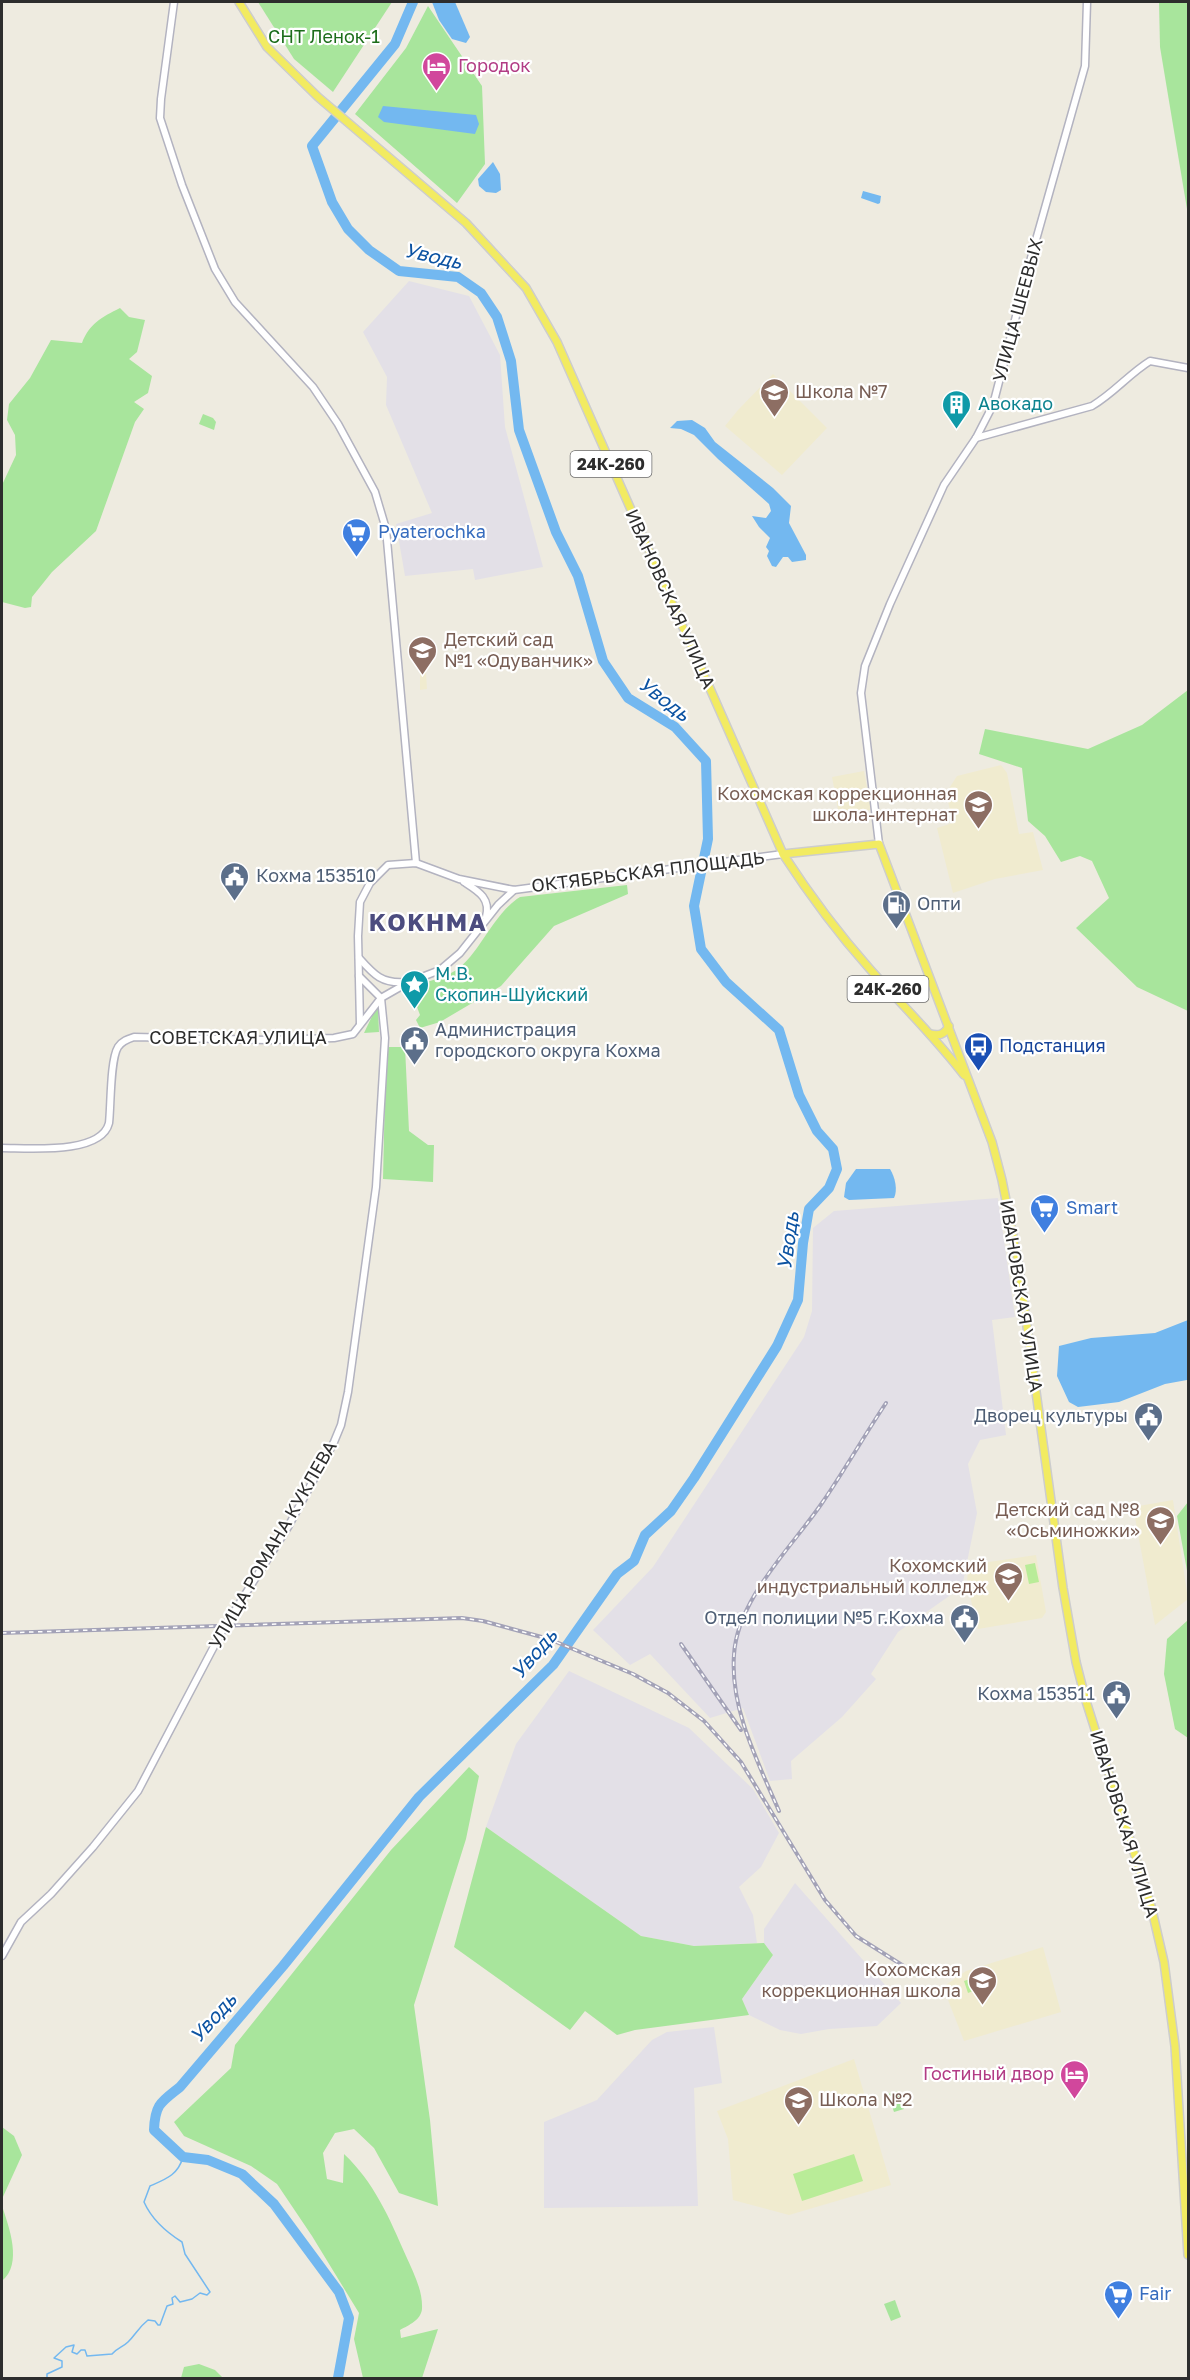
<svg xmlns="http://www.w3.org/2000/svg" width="1190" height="2380" font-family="'Golos Text',sans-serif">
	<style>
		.industrial { fill: #e3e0e7 }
		.education { fill: #f0ebcf }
		.green { fill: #a8e59c }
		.pitch { fill: #b9ec98 }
		.water { fill: #73b8f0 }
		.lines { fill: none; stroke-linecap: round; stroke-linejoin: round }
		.stream { stroke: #73b8f0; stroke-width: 1.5 }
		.river { stroke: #73b8f0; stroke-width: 10 }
		.secondary-casing { stroke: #b3b3c0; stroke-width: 9 }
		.primary-casing { stroke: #cdcdcd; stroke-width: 10 }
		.secondary { stroke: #fff; stroke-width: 6 }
		.primary { stroke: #f2eb61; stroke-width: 7 }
		.rail-casing { stroke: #a3a2b7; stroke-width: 4 }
		.rail { stroke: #fff; stroke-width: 1.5; stroke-dasharray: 4.5; stroke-linecap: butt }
		.secondary-bridge-casing { stroke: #b3b3c0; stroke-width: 9; stroke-linecap: butt }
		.secondary-bridge { stroke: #fff; stroke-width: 6 }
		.labels { text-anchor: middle; stroke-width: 4.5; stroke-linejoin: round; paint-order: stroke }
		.shield { fill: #fff; stroke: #6c6c6c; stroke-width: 1.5 }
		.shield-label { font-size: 16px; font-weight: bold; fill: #2d2d2d }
		.park-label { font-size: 18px; fill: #1c6d1a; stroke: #fff }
		.hotel-label { font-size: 18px; fill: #b23c85; stroke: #fff; text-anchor: start }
		.street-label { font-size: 18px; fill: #2d2d2d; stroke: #fff }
		.education-label { font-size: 18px; fill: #785e54; stroke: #fff; text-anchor: end }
		.culture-label { font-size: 18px; fill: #0d838f; stroke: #fff; text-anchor: start }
		.shop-label { font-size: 18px; fill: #366cbe; stroke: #fff; text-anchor: start }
		.service-label { font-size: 18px; fill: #4e5e75; stroke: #fff; text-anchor: start }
		.transit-label { font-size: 18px; fill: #164399; stroke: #fff; text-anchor: start }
		.water-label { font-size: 20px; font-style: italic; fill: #0c53a2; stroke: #fff }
		.district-label { font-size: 24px; font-weight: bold; letter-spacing: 1.5px; fill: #4c4c7f; stroke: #fff }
	</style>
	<rect width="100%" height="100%" fill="#eeebe0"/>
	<g class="industrial">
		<polygon points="409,281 469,296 500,355 505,427 543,567 475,580 473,569 405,576 396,524 432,513 386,405 387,377 363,332"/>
		<polygon points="998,1198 1015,1317 992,1320 1006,1435 980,1440 968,1464 977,1513 962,1587 898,1632 871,1674 876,1679 842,1717 791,1761 792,1779 770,1781 743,1708 710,1718 650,1654 630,1665 593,1630 653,1567 804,1337 812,1311 813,1228 834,1211"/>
		<polygon points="569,1671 689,1728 753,1789 779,1833 761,1867 739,1887 753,1915 757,1943 694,1946 641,1936 486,1827 516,1744"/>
		<polygon points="795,1883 901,2003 877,2026 829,2029 801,2034 780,2030 749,2015 742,1999 773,1955 764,1943 764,1929"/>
		<polygon points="714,2027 722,2083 694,2088 698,2206 544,2208 544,2122 597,2100 652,2040 667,2032"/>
	</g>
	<g class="education">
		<polygon points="773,374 827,428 782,475 725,426 738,410"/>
		<polygon points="420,655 425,655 427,689 420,690"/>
		<polygon points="1001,765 1007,773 1019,834 1033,832 1043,870 995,879 953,893 937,828 953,823 946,793 957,776"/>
		<polygon points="864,771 871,810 839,815 832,777"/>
		<polygon points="1173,1500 1188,1599 1155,1625 1133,1507"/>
		<polygon points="1036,1555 1046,1612 1042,1618 978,1629 967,1584 968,1565"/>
		<polygon points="1043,1947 1061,2012 964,2041 943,1987 966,1971"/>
		<polygon points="854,2059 891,2185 789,2215 733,2200 728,2139 717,2111"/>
	</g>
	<g class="green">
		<polygon points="258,2 392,2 333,92 294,59"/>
		<polygon points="1159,2 1188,2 1188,215 1160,47"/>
		<polygon points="428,6 482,86 485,164 457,203 355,114 406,48"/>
		<path d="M120 308 129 317 145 320 137 352 129 359 152 376 148 393 134 402 144 409 135 422 96 531 52 572 32 597 31 607 25 608 2 602V485L16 455 15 435 7 420 9 404 30 378 51 340 82 343C89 324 102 317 120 308Z"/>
		<polygon points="203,414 213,418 216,422 214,430 199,424"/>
		<polygon points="1188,690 1188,1011 1137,987 1076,928 1109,898 1092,861 1080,856 1061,862 1045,836 1028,821 1022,768 979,754 985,729 1088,749 1142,725"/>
		<path d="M627 885 628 894 554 926 501 986 440 1022 420 1028 416 1020 420 1015 414 999 408 997 406 988C421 983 438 980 451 973 477 961 491 915 520 897Z"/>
		<polygon points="376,1008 378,1009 379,1032 364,1033"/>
		<polygon points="386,1047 405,1047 409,1131 428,1145 434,1145 433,1182 383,1179"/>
		<polygon points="1188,1502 1188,1576 1177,1516"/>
		<polygon points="1188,1620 1188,1738 1175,1729 1164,1674 1167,1639"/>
		<path d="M469 1767 479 1776 466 1839 414 2005 430 2120 438 2206 399 2193 374 2148 354 2129 335 2133 323 2153 327 2179 343 2183 344 2154C374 2182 390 2219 406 2256 413 2272 423 2290 422 2309 421 2320 409 2325 400 2330L401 2338 438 2329 422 2378H363L354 2339 359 2313 312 2236 277 2184 251 2166 184 2136 174 2122 231 2068 235 2045 391 1850Z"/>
		<polygon points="486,1827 641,1936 694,1946 764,1943 773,1955 742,1999 749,2015 635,2030 617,2035 585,2011 570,2030 454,1947"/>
		<polygon points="898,2091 904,2109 894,2112 888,2094"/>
		<polygon points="2,2127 14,2136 22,2155 2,2199"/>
		<path d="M2 2206C9 2227 23 2264 2 2281Z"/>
		<polygon points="895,2300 901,2317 891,2321 884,2304"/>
		<polygon points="199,2364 215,2370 223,2378 181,2378 184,2367"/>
	</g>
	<g class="pitch">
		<polygon points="1035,1563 1039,1582 1029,1584 1025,1565"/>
		<polygon points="984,1974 988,1985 968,1993 964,1981"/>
		<polygon points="854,2154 863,2181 802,2201 793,2174"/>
	</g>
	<g class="water">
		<polygon points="432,2 455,2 470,37 466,43 452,39 439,20"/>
		<polygon points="383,106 476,115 479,124 475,134 384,122 378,117"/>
		<polygon points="493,162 500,174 501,190 496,193 486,192 479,186 478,179"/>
		<polygon points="863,191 881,196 880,203 878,204 861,198"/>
		<polygon points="692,420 705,428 715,442 773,488 791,506 789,523 806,555 806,560 792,562 788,557 783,557 776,567 772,566 767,556 769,551 766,547 770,538 759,527 752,516 766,518 771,511 769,504 718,459 694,435 681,429 670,428 677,421"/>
		<path d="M856 1169H890C895 1177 898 1190 894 1198L849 1200 844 1197 846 1183Z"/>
		<polygon points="1188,1320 1188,1378 1187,1380 1165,1384 1119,1402 1078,1407 1069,1402 1057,1376 1059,1346 1091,1338 1155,1333"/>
	</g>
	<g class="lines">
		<path class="stream" d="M47 2378V2374L62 2367V2361L54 2358 66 2347 74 2345 72 2352 77 2354 81 2350H85L87 2356 112 2354C117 2348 123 2347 128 2342 136 2334 138 2328 148 2320L155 2321 158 2325H160L167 2306 173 2304 172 2298 175 2296 180 2302 192 2299 200 2293 207 2295 210 2292 185 2254 182 2242C166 2232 152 2220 144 2202L150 2186C166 2179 178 2175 183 2157"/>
		<path class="river" d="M338 2378 349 2318 339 2292 274 2204 242 2174 208 2160 183 2157 154 2130C155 2104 161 2102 180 2087L283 1966 419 1797 553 1665 617 1574 634 1561 645 1535 671 1511 694 1478 777 1346 798 1300 803 1243 809 1209 829 1188 837 1169 833 1149 817 1131 799 1095 779 1030 726 982 701 949 694 906 708 839 706 761 675 727 628 698 603 661 578 576 556 532 519 430 511 361 497 317 481 293 458 277 399 271 369 250 348 229 332 202 312 146 395 44 413 2"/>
		<defs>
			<g id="secondary">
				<polyline points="174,2 161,99 160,118 182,185 215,269 235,302 313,387 338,424 375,492 386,529 416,863"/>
				<path d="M976 438 1092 406C1114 393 1129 374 1150 361L1188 368"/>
				<polyline points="879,844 861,693 865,666 890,604 944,485 976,438 993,405 1032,254 1085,66 1087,2"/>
				<path d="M464 882C478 891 491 898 486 917"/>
				<path d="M359 958C374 975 382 984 406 982"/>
				<polyline points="360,1024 358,936 360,902 370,883 388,865 416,863 459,879 514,890 783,854"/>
				<path d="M2 1148C28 1148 101 1155 109 1123 111 1106 110 1060 118 1047 122 1041 128 1039 134 1037L270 1040 334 1038 353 1034 381 998 409 982 440 970 460 953 498 905 514 890"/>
				<polyline points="232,1615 288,1527 334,1442 341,1425 348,1392 376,1187 385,1038 381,998 359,976"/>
				<polyline points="2,1956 21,1922 51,1894 93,1847 138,1791 221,1633"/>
			</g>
			<g id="primary">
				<path d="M239 2 267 47 318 97 466 223 526 288 557 342 783 854C809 894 837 932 869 968 901 1004 935 1037 964 1075"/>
				<polyline points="783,854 879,844 992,1142 1002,1180 1018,1261 1063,1588 1076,1662 1086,1701 1151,1906 1164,1962 1175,2046 1188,2255"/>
				<path d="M930 1034C939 1036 944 1035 949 1026"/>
			</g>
		</defs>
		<use href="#secondary" class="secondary-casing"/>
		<use href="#primary" class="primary-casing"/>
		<use href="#secondary" class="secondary"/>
		<use href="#primary" class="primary"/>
		<defs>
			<g id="rail">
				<polyline points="2,1633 462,1618 483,1621 549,1639 633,1674 668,1693 704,1721 741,1762 825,1900 856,1936 910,1970"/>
				<polyline points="681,1644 741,1730"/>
				<path d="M779 1811C758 1762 730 1709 734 1655 737 1599 792 1547 822 1503 844 1471 864 1436 886 1403"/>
			</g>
		</defs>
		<use href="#rail" class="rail-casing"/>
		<use href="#rail" class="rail"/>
		<defs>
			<polyline id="secondary-bridge" points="221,1633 232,1615"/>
		</defs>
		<use href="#secondary-bridge" class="secondary-bridge-casing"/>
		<use href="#secondary-bridge" class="secondary-bridge"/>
	</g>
	<defs>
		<symbol id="hotel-pin" viewBox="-11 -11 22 30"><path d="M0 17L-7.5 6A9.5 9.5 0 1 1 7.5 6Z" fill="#d1479c" stroke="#fff"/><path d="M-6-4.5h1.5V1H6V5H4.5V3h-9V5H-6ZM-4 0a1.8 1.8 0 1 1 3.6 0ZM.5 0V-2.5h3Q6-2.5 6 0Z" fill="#fff"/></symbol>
		<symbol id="school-pin" viewBox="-11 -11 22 30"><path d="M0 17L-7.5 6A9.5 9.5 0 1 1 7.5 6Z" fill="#8d6e63" stroke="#fff"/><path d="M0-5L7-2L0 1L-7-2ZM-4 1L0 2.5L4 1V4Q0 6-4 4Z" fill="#fff"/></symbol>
		<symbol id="building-pin" viewBox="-11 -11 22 30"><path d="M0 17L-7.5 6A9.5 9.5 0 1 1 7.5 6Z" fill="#0f9aa8" stroke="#fff"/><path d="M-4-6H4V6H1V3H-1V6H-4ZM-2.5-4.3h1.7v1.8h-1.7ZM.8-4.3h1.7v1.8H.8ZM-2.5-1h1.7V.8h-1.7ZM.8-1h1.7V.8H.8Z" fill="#fff"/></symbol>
		<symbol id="supermarket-pin" viewBox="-11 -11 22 30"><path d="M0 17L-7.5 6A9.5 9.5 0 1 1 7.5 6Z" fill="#3f7fe0" stroke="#fff"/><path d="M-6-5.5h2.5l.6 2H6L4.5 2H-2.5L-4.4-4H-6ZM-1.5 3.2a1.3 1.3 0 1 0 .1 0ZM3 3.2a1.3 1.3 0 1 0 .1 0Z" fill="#fff"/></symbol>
		<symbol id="civic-pin" viewBox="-11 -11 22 30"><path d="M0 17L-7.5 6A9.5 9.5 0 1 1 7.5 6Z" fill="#5c6f8a" stroke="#fff"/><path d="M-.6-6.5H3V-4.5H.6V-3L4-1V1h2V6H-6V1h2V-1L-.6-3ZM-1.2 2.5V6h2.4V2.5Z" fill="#fff"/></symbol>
		<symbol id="fuel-pin" viewBox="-11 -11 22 30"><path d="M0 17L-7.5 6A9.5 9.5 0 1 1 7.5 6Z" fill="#5c6f8a" stroke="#fff"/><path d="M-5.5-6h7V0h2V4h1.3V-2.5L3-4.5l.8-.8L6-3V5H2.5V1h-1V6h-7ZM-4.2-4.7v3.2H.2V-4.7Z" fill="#fff"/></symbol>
		<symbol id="sight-pin" viewBox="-11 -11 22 30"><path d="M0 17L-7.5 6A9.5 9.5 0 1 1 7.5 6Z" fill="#0f9aa8" stroke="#fff"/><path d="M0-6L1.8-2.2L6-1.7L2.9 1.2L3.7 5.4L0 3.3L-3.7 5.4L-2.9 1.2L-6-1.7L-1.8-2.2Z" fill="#fff"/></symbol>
		<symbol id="bus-pin" viewBox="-11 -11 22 30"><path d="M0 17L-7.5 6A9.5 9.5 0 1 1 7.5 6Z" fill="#1a4fb4" stroke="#fff"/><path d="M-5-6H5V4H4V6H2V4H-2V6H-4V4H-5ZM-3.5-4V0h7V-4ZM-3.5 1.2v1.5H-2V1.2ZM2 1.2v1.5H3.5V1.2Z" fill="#fff"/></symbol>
		<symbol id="university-pin" viewBox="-11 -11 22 30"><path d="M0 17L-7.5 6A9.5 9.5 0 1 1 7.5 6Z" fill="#8d6e63" stroke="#fff"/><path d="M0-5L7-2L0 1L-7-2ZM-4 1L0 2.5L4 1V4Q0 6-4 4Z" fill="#fff"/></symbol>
	</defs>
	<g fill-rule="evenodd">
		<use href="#hotel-pin" x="420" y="50" width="33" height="45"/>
		<use href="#school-pin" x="758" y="376" width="33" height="45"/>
		<use href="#building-pin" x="940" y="388" width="33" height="45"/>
		<use href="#supermarket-pin" x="340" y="516" width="33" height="45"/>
		<use href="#school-pin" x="406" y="634" width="33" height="45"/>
		<use href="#school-pin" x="962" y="788" width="33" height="45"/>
		<use href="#civic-pin" x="218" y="860" width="33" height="45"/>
		<use href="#fuel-pin" x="880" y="888" width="33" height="45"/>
		<use href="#sight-pin" x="398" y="968" width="33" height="45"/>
		<use href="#civic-pin" x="398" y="1024" width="33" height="45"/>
		<use href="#bus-pin" x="962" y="1030" width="33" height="45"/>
		<use href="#supermarket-pin" x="1028" y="1192" width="33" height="45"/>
		<use href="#civic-pin" x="1132" y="1400" width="33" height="45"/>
		<use href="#school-pin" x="1144" y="1504" width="33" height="45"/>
		<use href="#university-pin" x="992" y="1560" width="33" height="45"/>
		<use href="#civic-pin" x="948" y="1602" width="33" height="45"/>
		<use href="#civic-pin" x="1100" y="1678" width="33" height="45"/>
		<use href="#school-pin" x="966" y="1964" width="33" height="45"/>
		<use href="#hotel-pin" x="1058" y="2058" width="33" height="45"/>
		<use href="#school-pin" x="782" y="2084" width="33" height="45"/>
		<use href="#supermarket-pin" x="1102" y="2278" width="33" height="45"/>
	</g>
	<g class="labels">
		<g class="shield">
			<rect x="570.5" y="451" width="81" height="26" rx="4.5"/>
			<rect x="847.5" y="976" width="81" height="26" rx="4.5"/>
		</g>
		<g class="shield-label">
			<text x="611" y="470">24К-260</text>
			<text x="888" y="995">24К-260</text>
		</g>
		<g class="park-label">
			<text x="324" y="43">СНТ Ленок-1</text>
		</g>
		<g class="hotel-label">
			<text x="458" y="72">Городок</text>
			<text x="1054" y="2080" text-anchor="end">Гостиный двор</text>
		</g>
		<g class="street-label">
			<text transform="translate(1018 310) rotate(-75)" y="6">УЛИЦА ШЕЕВЫХ</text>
			<text transform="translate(670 599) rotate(66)" y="6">ИВАНОВСКАЯ УЛИЦА</text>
			<text transform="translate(648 872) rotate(-7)" y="6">ОКТЯБРЬСКАЯ ПЛОЩАДЬ</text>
			<text x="238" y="1044">СОВЕТСКАЯ УЛИЦА</text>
			<text transform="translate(1021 1296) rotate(81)" y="6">ИВАНОВСКАЯ УЛИЦА</text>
			<text transform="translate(273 1545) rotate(-60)" y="6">УЛИЦА РОМАНА КУКЛЕВА</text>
			<text transform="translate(1124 1824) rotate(73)" y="6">ИВАНОВСКАЯ УЛИЦА</text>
		</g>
		<g class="education-label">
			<text x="795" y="398" text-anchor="start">Школа №7</text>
			<text x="444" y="646" text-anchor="start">Детский сад<tspan x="444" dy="21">№1 «Одуванчик»</tspan></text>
			<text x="957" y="800">Кохомская коррекционная<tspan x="957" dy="21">школа-интернат</tspan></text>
			<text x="1140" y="1516">Детский сад №8<tspan x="1140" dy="21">«Осьминожки»</tspan></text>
			<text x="987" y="1572">Кохомский<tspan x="987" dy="21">индустриальный колледж</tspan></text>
			<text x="961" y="1976">Кохомская<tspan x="961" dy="21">коррекционная школа</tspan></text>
			<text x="819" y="2106" text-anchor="start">Школа №2</text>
		</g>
		<g class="culture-label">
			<text x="978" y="410">Авокадо</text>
			<text x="435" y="980">М.В.<tspan x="435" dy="21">Скопин-Шуйский</tspan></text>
		</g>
		<g class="shop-label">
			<text x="378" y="538">Pyaterochka</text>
			<text x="1066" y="1214">Smart</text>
			<text x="1139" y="2300">Fair</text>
		</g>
		<g class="service-label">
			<text x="256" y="882">Кохма 153510</text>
			<text x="917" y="910">Опти</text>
			<text x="435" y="1036">Администрация<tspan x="435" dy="21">городского округа Кохма</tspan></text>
			<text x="1128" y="1422" text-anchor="end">Дворец культуры</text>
			<text x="944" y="1624" text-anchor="end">Отдел полиции №5 г.Кохма</text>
			<text x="1095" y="1700" text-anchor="end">Кохма 153511</text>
		</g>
		<g class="transit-label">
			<text x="999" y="1052">Подстанция</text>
		</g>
		<g class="water-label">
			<text transform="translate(433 256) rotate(13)" y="7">Уводь</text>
			<text transform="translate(664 699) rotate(38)" y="7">Уводь</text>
			<text transform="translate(788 1241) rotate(-82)" y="7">Уводь</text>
			<text transform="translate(534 1654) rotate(-49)" y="7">Уводь</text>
			<text transform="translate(213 2018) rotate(-48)" y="7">Уводь</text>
		</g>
		<g class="district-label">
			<text x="428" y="931">KOKHMA</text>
		</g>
	</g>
	<rect width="1190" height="2380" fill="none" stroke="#2d2d2d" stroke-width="6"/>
</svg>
